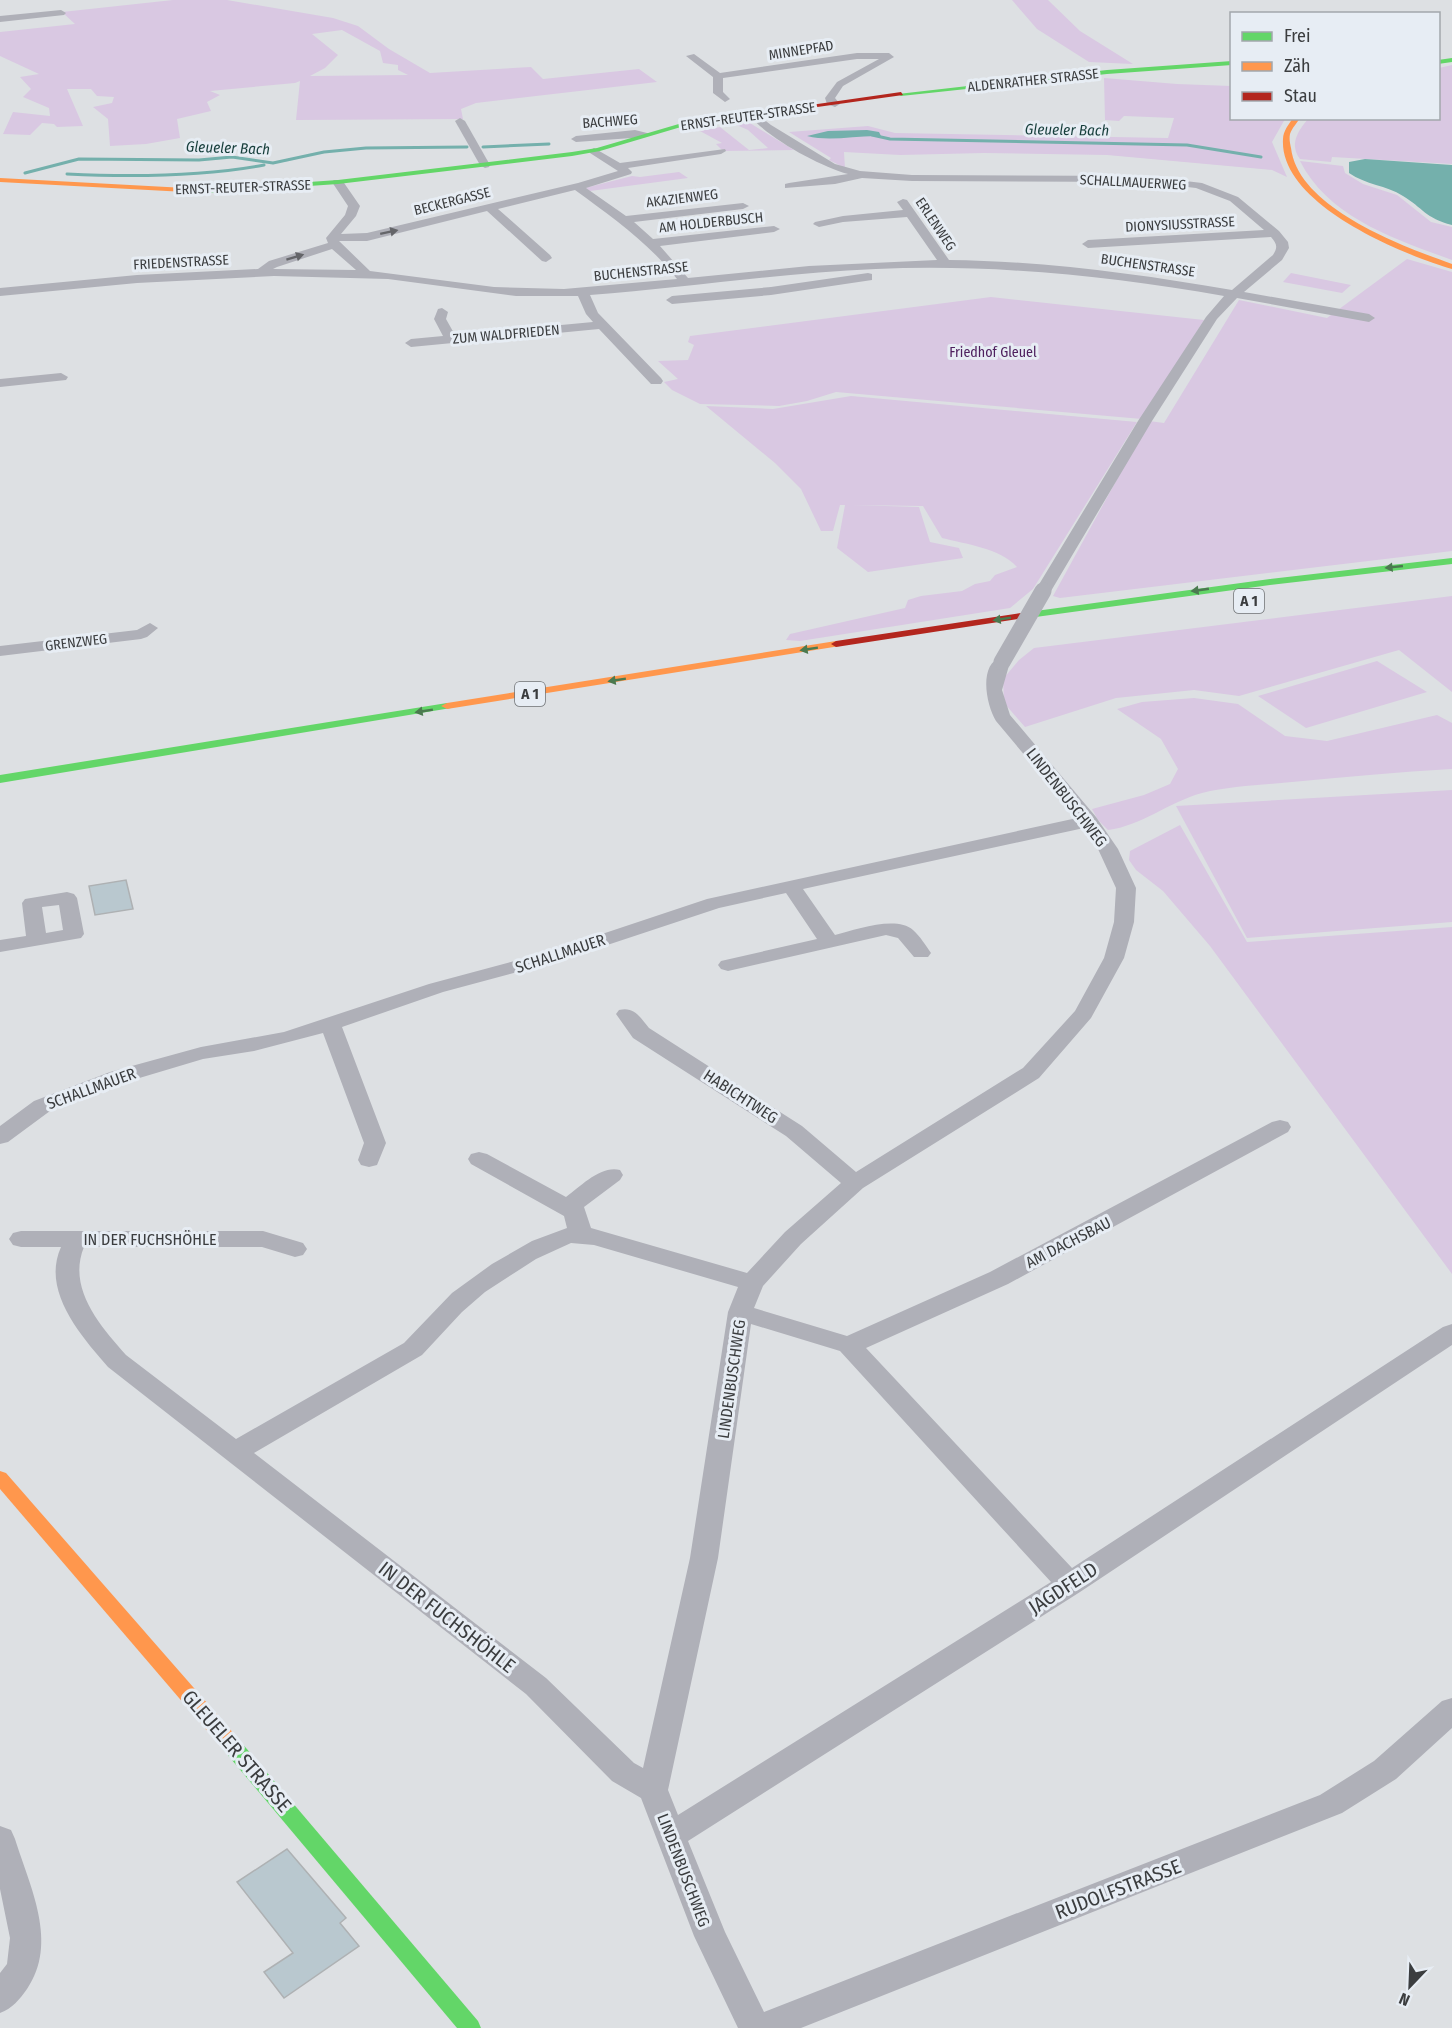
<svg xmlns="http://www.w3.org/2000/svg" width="1452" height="2028" font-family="'Fira Sans Condensed',sans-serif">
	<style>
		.green { fill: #d9c8e2; fill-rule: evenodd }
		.water { fill: #74b0ac }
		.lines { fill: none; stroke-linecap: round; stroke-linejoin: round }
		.stream { stroke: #74b0ac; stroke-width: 3 }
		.building { fill: #b9c8cf; stroke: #aeb1b3; stroke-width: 1.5 }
		.street { fill: #afb0b8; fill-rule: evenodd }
		.fast { fill: #63d668; fill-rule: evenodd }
		.slow { fill: #ff974d; fill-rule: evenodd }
		.jam { fill: #b3261e; fill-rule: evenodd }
		.street-bridge { stroke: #afb0b8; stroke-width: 17 }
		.oneway { fill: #646569 }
		.oneway2 { fill: #4b7a4f }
		.labels { text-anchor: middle; stroke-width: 6; stroke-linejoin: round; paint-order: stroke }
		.far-street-label { font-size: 14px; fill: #3b3d3f; stroke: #e7edf4 }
		.far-park-label { font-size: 14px; fill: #4e205e; stroke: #e7edf4 }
		.far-water-label { font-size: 15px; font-style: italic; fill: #163e3b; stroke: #e7edf4 }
		.shield { fill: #e7edf4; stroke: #6f7275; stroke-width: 1.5 }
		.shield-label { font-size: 15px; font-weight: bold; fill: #3b3d3f }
		.street-label { font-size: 16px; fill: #3b3d3f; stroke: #e7edf4 }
		.near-street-label { font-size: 20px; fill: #3b3d3f; stroke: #e7edf4 }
	</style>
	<rect width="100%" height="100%" fill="#dde0e3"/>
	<g class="green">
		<path d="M173 0H227L333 18 358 26 389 49 430 73 531 67 543 79 639 69 657 82 476 103 461 109 463 119 296 120 300 81 295 83 210 91 220 95 207 102 211 111 177 119 180 138 146 144 110 146 108 119 93 107 112 103 114 97 97 96 91 89H67L83 126 57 127 54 124 42 123 30 135 3 134 13 112 50 116 49 108 23 97 31 89 20 77 39 74 0 56V32L75 24 62 12ZM342 30 380 51 383 63 398 65V70L408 75 310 76 325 68 338 55 312 34Z"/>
		<polygon points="1012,0 1048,0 1080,31 1133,64 1089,62 1037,29"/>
		<path d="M1452 65V164L1332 157 1331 162 1300 159C1289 144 1298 131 1308 119L1438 118 1439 68Z"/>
		<polygon points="1104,78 1177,84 1231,86 1232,118 1285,119 1272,142 1287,177 1272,170 1107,155 984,153 900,155 844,152 845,168 829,160 831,158 789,132 868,126 895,133 1168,138 1174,118 1124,116 1119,121 1105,120"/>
		<polygon points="745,120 794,150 723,151 716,144 722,143 700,131 720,127 749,150 768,148 748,130 732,123"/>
		<path d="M1300 161 1343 166 1345 173 1363 184 1397 195 1431 222 1452 227V260C1395 239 1329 218 1300 161Z"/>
		<polygon points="679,172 688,178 590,191 585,188 632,176 640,177"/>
		<polygon points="1407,259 1452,272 1452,551 1060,598 1053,596 1149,421 1164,423 1239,300 1327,318"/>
		<polygon points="1291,273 1351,285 1342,293 1283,282"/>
		<polygon points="991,297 1204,320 1142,419 836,392 807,401 779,406 700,404 672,390 664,382 678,379 658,361 688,360 694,345 688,342 690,336"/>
		<path d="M851 396 1137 422 1033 589 1010 608 800 641 786 640 790 634 905 608 908 600 921 596 962 591 975 584 990 581 995 575 1017 567C1000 548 965 544 942 538L923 506 852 505 919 507 930 542 959 548 963 558 868 572 837 548 845 505H840L833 531H821L801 489 775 463 706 406 773 409Z"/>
		<polygon points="1452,596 1452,692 1399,650 1239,696 1194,690 1116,698 1025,727 1004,703 1003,679 1019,660 1034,648"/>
		<polygon points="1377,661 1427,692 1306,728 1258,696"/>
		<path d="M1194 698 1238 704 1285 736 1327 741 1437 715 1452 723V769C1399 772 1346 777 1292 782 1263 785 1230 786 1202 793 1169 802 1141 826 1108 830L1098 820 1092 809 1144 795 1170 784 1178 769 1161 739 1117 709 1142 702Z"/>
		<polygon points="1452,790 1452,922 1247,938 1176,806"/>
		<polygon points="1180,825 1247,942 1452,927 1452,1274 1210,946 1163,891 1136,870 1129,860 1130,851"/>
	</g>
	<g class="water">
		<path d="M867 130 879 132 881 136C856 135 831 142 807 136L828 131Z"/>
		<path d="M1365 159 1452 165V225C1425 218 1423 208 1403 196 1386 185 1366 185 1349 173V162Z"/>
	</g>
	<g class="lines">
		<g class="stream">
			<polyline points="872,135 890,139 1187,145 1261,157"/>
			<polyline points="483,147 549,144"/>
			<polyline points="25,173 79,159 199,160 232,157 273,163 324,152 366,148 467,147"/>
			<path d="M67 174C132 177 200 177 264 165"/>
		</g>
	</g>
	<g class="building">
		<polygon points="126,880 133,909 95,915 89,886"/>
		<polygon points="287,1849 346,1918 340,1923 359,1946 284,1998 264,1972 293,1953 237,1882"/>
	</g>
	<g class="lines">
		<g class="street">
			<polygon points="61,10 66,13 64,15 0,22 0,16"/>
			<polygon points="857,53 889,53 894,57 843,86 835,98 840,104 835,107 827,104 825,98 837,82 879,59 857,59 723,78 723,92 730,99 725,102 713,93 713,77 686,56 694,54 720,73"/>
			<path d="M754 112 771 125 835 164 860 171 912 175 1144 176 1202 183 1238 197 1279 231 1288 242 1289 248 1282 260 1244 292 1369 314 1375 318 1369 322 1237 298 1217 319 1152 421 1051 591 1043 596 1035 591 1138 421 1206 317 1224 296C1109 276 993 264 876 269 780 273 686 288 590 295L598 313 661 378 663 381 661 384H651L599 329 411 347 405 343 411 339 443 336 434 319 438 309 442 308 448 312 446 319 455 335 593 322 586 314 578 296H516L388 279 274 276 137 283 0 296V288L137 275 258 269 269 261 328 243 326 238 345 215 348 206 332 182 334 180H342L360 206 356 216 341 234 367 233 578 183 618 171 590 153 589 151 594 148 620 163 725 149 726 151 721 154 628 168 632 172 631 174 586 188 626 216 743 203 749 206 743 209 634 222 653 239 774 226 780 229 774 232 660 246 688 278 809 266 937 260 907 217 843 222 819 227 813 224 815 222 843 216 903 210 897 202 903 199 907 200 949 260C1044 261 1138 274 1232 290L1273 255C1278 247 1277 244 1271 237L1088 248 1082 244 1088 240 1264 230 1230 201 1196 188 1144 182 912 181 862 178 835 184 785 188V184L789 183 848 174C819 166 768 138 749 115ZM575 190C612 217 649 243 677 279L564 289 494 287 370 271 339 241H367L487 211 542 261 546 262 552 258 550 255 498 209ZM332 249 356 270 273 269 277 267Z"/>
			<polygon points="460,118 465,121 490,165 489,167 485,168 480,165 455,121"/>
			<polygon points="635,130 651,134 646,137 576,142 571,139 576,136"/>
			<polygon points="868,273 872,274 872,280 771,295 672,304 666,300 672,296 771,287"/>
			<polygon points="61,373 68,377 66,380 0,387 0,379"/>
			<polygon points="150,623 158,628 147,637 141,639 0,656 0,646 137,630"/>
			<path d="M1002 657 1010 662 1002 690 1010 715 1096 817 1118 849 1136 888 1134 922 1124 958 1091 1018 1039 1078 863 1188 801 1244 763 1286 754 1308 847 1336 990 1272 1272 1122 1280 1120 1288 1122 1291 1127 1288 1132 1008 1284 866 1348 1072 1568 1443 1327 1452 1324V1345L1080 1592 688 1841 725 1932 764 2012 1320 1795 1374 1761 1442 1701 1452 1698V1728L1396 1779 1342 1813 801 2028H738L694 1936 641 1798 612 1781 526 1694 108 1367C81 1336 41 1291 61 1247H21L13 1245 9 1239 13 1233 21 1231H263L303 1243 307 1249 303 1255 295 1257 262 1247H84C67 1288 100 1326 126 1355L236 1439 404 1343 452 1293 492 1264 532 1241 567 1228 564 1216 471 1164 468 1159 471 1154 479 1152 487 1154 566 1197C581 1186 601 1165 620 1170L623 1175 620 1180 584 1207 591 1228 747 1273 785 1232 841 1183 786 1136 633 1038 616 1014 619 1010C634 1006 640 1017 649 1028L802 1126 856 1172 1023 1068 1075 1011 1104 958 1114 922 1116 888 1098 849 1084 828 803 889 835 935C855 930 896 915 913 930 920 936 926 946 931 953L928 957H914L898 938 886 935 728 971 721 969 718 965 721 961 817 939 786 893 719 908 562 960 443 992 342 1027 386 1143 377 1165 369 1167 361 1165 358 1160 364 1143 323 1033 254 1051 203 1059 126 1082 50 1111 8 1142 0 1144V1126L34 1101 110 1072 201 1047 284 1032 429 984 548 952 707 899 1077 818 996 721C986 705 978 663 1002 657ZM571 1243 594 1245 738 1287 728 1312 690 1558 643 1768 634 1763 546 1678 254 1453 422 1355 462 1312 485 1292 536 1259ZM751 1324 840 1351 1051 1582 678 1815 668 1790 718 1558Z"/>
			<path d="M67 892 74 894 77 898 84 934 81 938 0 952V940L26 936 22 903 25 899ZM59 905 63 930 46 933 42 907Z"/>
			<path d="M0 1826 11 1830 15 1839C30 1887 59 1943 27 1989 19 2000 13 2008 0 2013V1973L7 1964 10 1938 0 1889Z"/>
		</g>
		<g class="fast">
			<polygon points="1452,58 1452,62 1438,64 1438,60"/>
			<polygon points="1232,61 1232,65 1107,74 901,96 898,94 1107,70"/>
			<polygon points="689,121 691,124 600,151 572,156 338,184 204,193 200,191 204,189 338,180 572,152 597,148"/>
			<polygon points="1452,558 1452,564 1270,585 1021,619 1016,616 1021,613 1270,579"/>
			<polygon points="447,703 451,704 451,708 0,783 0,775"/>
			<polygon points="228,1733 235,1735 478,2021 481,2028 457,2028 221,1747 218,1741 221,1735"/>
		</g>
		<g class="slow">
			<path d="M1293 118H1300C1297 123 1292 128 1290 134 1289 139 1290 143 1291 148 1298 208 1402 246 1452 264V269C1401 254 1279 204 1283 139 1283 131 1289 124 1293 118Z"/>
			<polygon points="0,178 204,189 208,191 204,193 0,182"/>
			<polygon points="836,641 840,642 840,646 447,709 441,706 447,703"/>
			<polygon points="0,1471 6,1473 235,1735 238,1741 235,1747 228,1749 221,1747 0,1489"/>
		</g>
		<g class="jam">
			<polygon points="901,92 903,95 689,125 686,123"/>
			<polygon points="1021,613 1026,616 1025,618 836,647 831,644 836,641"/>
		</g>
		<polyline class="street-bridge" points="1002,662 1043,591"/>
	</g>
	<defs><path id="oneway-solid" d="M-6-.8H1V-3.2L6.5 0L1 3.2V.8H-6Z" transform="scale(1.5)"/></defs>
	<g class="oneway">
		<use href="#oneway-solid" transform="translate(389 232) rotate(-12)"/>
		<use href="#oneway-solid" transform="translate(295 257) rotate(-17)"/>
	</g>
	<g class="oneway2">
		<use href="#oneway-solid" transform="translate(1394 567) rotate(174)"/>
		<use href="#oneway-solid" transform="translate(1200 590) rotate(172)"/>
		<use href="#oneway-solid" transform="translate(1002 619) rotate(171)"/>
		<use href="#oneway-solid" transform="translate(809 649) rotate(171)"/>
		<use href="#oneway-solid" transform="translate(617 680) rotate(171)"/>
		<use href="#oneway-solid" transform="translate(424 711) rotate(171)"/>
	</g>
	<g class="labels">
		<g class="far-street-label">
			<text transform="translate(801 50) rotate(-9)" y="5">MINNEPFAD</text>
			<text transform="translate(1033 80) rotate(-6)" y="5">ALDENRATHER STRASSE</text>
			<text transform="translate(748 116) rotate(-8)" y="5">ERNST-REUTER-STRASSE</text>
			<text transform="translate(610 121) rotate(-4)" y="5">BACHWEG</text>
			<text transform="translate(1133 182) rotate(3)" y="5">SCHALLMAUERWEG</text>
			<text transform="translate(243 187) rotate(-2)" y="5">ERNST-REUTER-STRASSE</text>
			<text transform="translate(682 198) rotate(-7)" y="5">AKAZIENWEG</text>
			<text transform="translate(452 201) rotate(-14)" y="5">BECKERGASSE</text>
			<text transform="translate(711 222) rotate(-6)" y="5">AM HOLDERBUSCH</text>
			<text transform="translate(936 224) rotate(56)" y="5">ERLENWEG</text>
			<text transform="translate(1180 224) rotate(-3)" y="5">DIONYSIUSSTRASSE</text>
			<text transform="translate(181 262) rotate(-3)" y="5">FRIEDENSTRASSE</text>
			<text transform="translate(1148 265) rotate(8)" y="5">BUCHENSTRASSE</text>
			<text transform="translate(641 271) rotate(-6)" y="5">BUCHENSTRASSE</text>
			<text transform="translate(506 334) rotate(-5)" y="5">ZUM WALDFRIEDEN</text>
			<text transform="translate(76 642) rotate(-7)" y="5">GRENZWEG</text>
		</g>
		<g class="far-park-label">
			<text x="993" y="357">Friedhof Gleuel</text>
		</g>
		<g class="far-water-label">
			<text transform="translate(1067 130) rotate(1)" y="5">Gleueler Bach</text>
			<text transform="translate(228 148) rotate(2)" y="5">Gleueler Bach</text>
		</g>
		<g class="shield">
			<rect x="1234" y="589" width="30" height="24" rx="4.5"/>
			<rect x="515" y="682" width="30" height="24" rx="4.5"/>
		</g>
		<g class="shield-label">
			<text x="1249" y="606">A 1</text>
			<text x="530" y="699">A 1</text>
		</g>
		<g class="street-label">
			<text transform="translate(1067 797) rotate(52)" y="6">LINDENBUSCHWEG</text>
			<text transform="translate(560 953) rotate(-18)" y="6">SCHALLMAUER</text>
			<text transform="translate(91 1088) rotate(-20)" y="6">SCHALLMAUER</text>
			<text transform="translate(741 1096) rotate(33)" y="6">HABICHTWEG</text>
			<text x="150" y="1245">IN DER FUCHSHÖHLE</text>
			<text transform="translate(1068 1242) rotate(-27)" y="6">AM DACHSBAU</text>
			<text transform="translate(731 1379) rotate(-82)" y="6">LINDENBUSCHWEG</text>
			<text transform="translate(684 1870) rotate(69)" y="6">LINDENBUSCHWEG</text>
		</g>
		<g class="near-street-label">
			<text transform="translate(1063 1588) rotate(-33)" y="7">JAGDFELD</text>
			<text transform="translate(447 1617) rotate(38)" y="7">IN DER FUCHSHÖHLE</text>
			<text transform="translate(237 1751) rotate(49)" y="7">GLEUELER STRASSE</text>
			<text transform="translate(1118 1889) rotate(-21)" y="7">RUDOLFSTRASSE</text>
		</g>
	</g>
	<rect x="1230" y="12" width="210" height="108" fill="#e7edf4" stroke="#a2a7ac" stroke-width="1.5"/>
	<rect x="1242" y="32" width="30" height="9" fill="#63d668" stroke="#a2a7ac" stroke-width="1.5"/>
	<text x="1284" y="42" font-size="18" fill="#3b3d3f">Frei</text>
	<rect x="1242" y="62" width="30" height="9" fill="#ff974d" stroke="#a2a7ac" stroke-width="1.5"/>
	<text x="1284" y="72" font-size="18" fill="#3b3d3f">Zäh</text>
	<rect x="1242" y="92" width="30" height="9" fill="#b3261e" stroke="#a2a7ac" stroke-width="1.5"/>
	<text x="1284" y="102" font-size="18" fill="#3b3d3f">Stau</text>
	<g transform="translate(1410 1986) rotate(203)" stroke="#e7edf4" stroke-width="4.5" paint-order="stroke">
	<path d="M0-4.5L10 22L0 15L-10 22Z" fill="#3b3d3f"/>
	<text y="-9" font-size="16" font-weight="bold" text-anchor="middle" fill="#3b3d3f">N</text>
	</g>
</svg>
